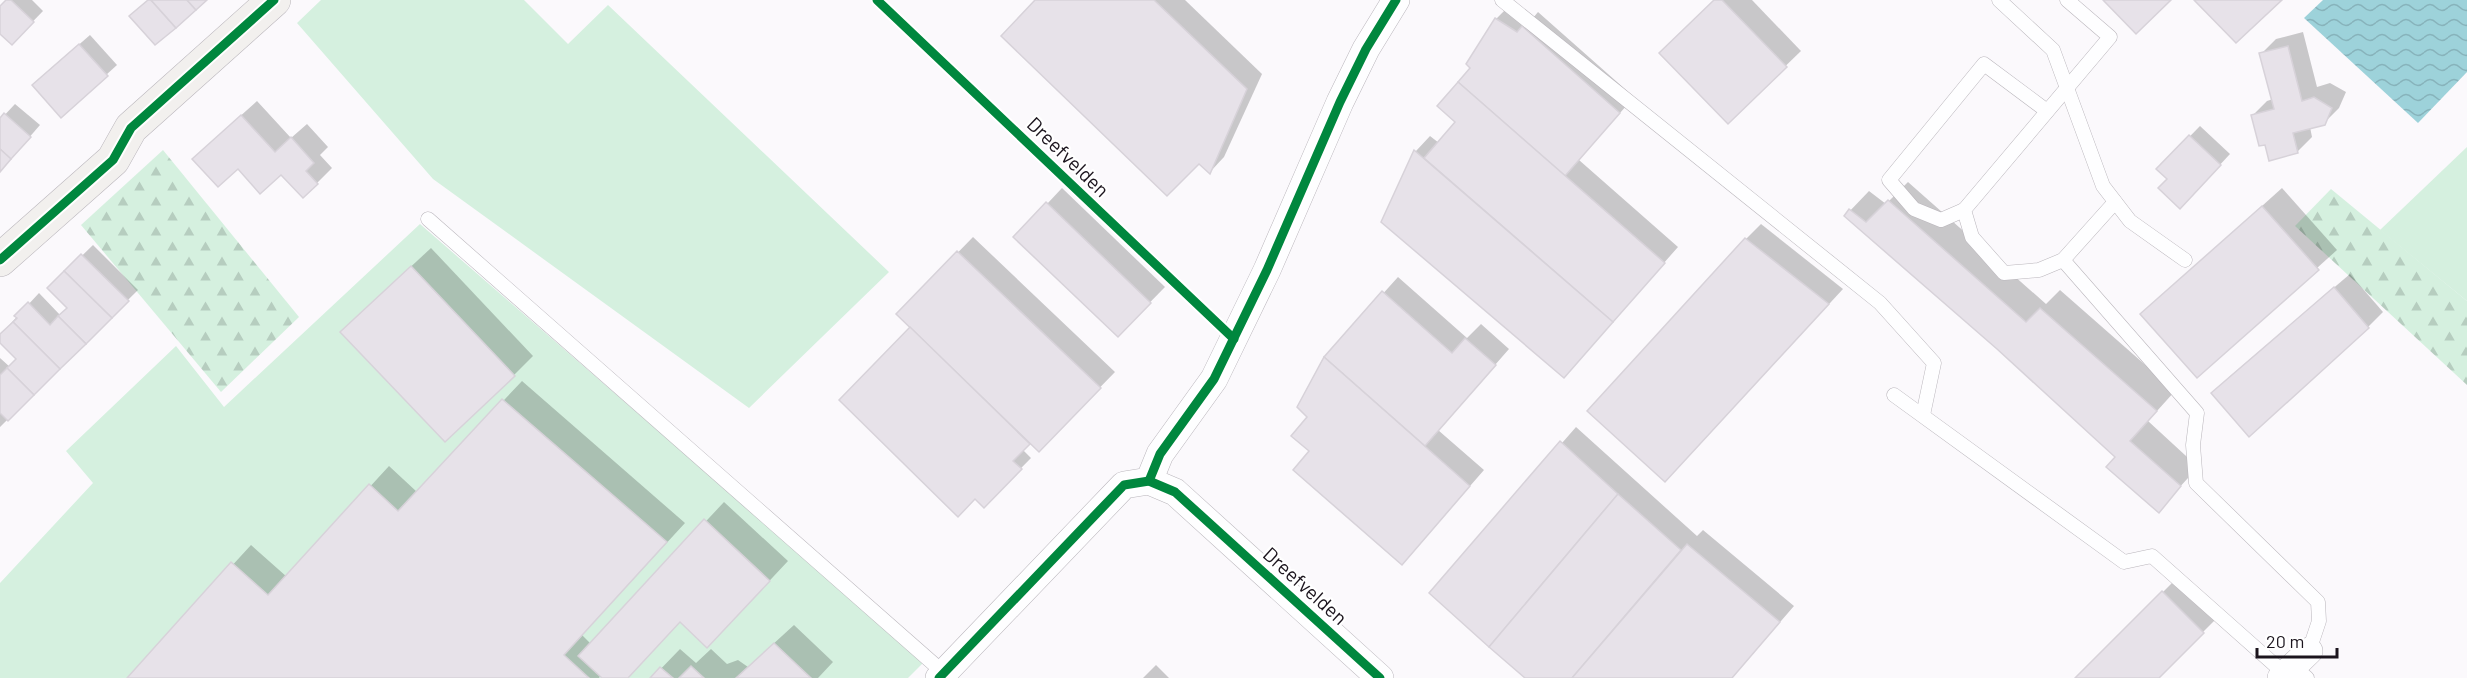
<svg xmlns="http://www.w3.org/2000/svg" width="2467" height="678" font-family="Barlow,sans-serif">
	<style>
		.grass { fill: #d5f0df }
		.forest { fill: url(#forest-firs) }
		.water { fill: url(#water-waves) }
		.shadow { fill: #0003 }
		.building { fill: #e7e2e9; stroke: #d7d2d9; stroke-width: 1.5 }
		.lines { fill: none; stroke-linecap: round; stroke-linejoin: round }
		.lane-casing { stroke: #bab6bc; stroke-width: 15 }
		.street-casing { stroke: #bab6bc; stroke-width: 28 }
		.secondary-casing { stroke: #bab6bc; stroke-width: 34 }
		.lane { stroke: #fefeff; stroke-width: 14 }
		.street { stroke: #fefeff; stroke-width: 27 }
		.secondary { stroke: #f2f0ee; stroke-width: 33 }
		.cycleway-casing { stroke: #fff; stroke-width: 13 }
		.cycleway { stroke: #00873e; stroke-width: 9 }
		.labels { text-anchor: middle; stroke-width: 4.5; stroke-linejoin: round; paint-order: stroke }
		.street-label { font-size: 20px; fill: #1b141d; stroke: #fff }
	</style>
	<defs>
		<pattern id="forest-firs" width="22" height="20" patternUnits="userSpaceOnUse" patternTransform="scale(1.5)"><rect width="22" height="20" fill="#d5f0df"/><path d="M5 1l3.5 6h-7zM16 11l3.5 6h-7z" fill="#b6cdbf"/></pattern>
		<pattern id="water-waves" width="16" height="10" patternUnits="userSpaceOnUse" patternTransform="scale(1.5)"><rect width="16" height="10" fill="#9dd2da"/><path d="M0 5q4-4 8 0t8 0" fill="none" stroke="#87b3bb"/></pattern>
	</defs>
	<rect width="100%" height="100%" fill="#fbf9fc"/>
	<g class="grass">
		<polygon points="321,0 524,0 568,44 608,5 889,272 749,408 433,179 297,23"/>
		<polygon points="2467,147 2467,301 2380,230"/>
		<polygon points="420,224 924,662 908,678 0,678 0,583 93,483 66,451 176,346 224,407"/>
	</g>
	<g class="forest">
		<polygon points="163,150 299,317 221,392 81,225"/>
		<polygon points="2331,189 2467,301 2467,385 2295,226"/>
	</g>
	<polygon class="water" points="2323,0 2467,0 2467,72 2418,123 2304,18"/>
	<g class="shadow">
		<polygon points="8,0 32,0 43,11 12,43 0,32 0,8"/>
		<polygon points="1037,0 1185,0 1262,74 1224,157 1210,172"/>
		<polygon points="1715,0 1752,0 1801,51 1728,122"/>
		<polygon points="1511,4 1533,18 1538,12 1634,97 1579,160 1678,247 1564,376 1383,222 1416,151 1430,136 1439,143 1457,122 1472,68 1496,19"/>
		<polygon points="2303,32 2317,87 2330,83 2346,92 2339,108 2324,123 2310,127 2312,137 2297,152 2266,143 2252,116 2267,101 2273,99 2261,54 2276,39"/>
		<polygon points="90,35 117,65 61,116 44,75"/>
		<polygon points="257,101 291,138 307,124 328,147 320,155 332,168 317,183 282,173 238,167 209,144"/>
		<polygon points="15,104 40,125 0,171 0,120"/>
		<polygon points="2200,126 2230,154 2190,197 2158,169"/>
		<polygon points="1908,182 2046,304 2060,290 2175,391 2148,421 2198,467 2158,511 2117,457 1998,348 1846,215 1869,191 1886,204"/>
		<polygon points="1062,188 1165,287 1118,335 1016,237"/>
		<polygon points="2282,188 2337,250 2197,376 2142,314"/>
		<polygon points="1761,224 1843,289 1680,465 1746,239"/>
		<polygon points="973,237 1115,372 1039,450 1030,442 1022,449 1031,458 984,506 912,327 898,314"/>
		<polygon points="93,245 138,290 0,427 0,358 10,367 18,359 0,341 0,335 39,293 61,316 69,308 49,288"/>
		<polygon points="431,248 533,356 514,375 361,313"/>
		<polygon points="2350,274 2383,312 2368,327 2228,378"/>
		<polygon points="1398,277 1467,338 1481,324 1509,349 1438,430 1484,470 1416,548 1311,451 1309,417 1325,358"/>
		<polygon points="522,381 685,523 582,635 591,644 724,502 788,561 726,627 680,621 627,678 604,678 601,675 599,678 129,678 251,545 287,577 389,466 417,492"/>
		<polygon points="1576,427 1697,536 1703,530 1794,606 1732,678 1528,678 1431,593"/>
		<polygon points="2178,577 2218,617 2157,678 2077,678"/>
		<polygon points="794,625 833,662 818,678 652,678 680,649 696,663 711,649 727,664 738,660 748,667"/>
		<polygon points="1156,665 1169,678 1143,678"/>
	</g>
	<g class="building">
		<polygon points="6,0 11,0 34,22 12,45 0,34 0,6"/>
		<polygon points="148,0 151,0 176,28 155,45 129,16"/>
		<polygon points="151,0 187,0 196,10 176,28"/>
		<polygon points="187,0 207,0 196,10"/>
		<polygon points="1035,0 1154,0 1247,89 1210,174 1199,164 1167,196 1001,36"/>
		<polygon points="1714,0 1722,0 1787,67 1728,124 1659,53"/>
		<polygon points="2103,0 2171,0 2136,34"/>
		<polygon points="2194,0 2282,0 2236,43"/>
		<polygon points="1495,18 1517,32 1522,26 1620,113 1565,176 1458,82 1470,68 1466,64"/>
		<polygon points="79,44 108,76 61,118 32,85"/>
		<polygon points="2288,46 2302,101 2314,97 2332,108 2325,125 2293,133 2298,153 2269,161 2265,145 2259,146 2251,115 2274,109 2259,53"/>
		<polygon points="1458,82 1665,263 1613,322 1424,158 1455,122 1437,106"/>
		<polygon points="4,113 31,137 11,159 0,149 0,118"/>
		<polygon points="241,115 275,152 291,137 314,163 306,171 318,184 303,198 281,175 260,194 238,169 218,187 192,159"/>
		<polygon points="2189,135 2221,165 2180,209 2158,188 2167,179 2156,169"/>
		<polygon points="0,149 11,159 0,172"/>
		<polygon points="1414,150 1613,322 1564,378 1381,222"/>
		<polygon points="1888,200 2026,322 2040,308 2157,411 2130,441 2181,486 2159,513 2106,467 2115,457 1997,349 1844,216 1849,209 1866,222"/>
		<polygon points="1046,202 1151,303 1118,337 1013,237"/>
		<polygon points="2262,206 2319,270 2197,378 2140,314"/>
		<polygon points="1745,238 1829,304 1665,482 1587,411"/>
		<polygon points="957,251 1101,388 1039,452 896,314"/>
		<polygon points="81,254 129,301 112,318 64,271"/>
		<polygon points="411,266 515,376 445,442 340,332"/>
		<polygon points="64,271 112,318 86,344 58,316 67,308 47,288"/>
		<polygon points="2334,287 2369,328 2249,437 2211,393"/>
		<polygon points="1382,291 1452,353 1465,338 1496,365 1425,446 1324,357"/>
		<polygon points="28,302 50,325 58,316 86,344 60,369 13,322 17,318 14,316"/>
		<polygon points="13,322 60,369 34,395 7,368 16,359 0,343 0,334"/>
		<polygon points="910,327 1030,444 1013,461 1022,469 984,508 975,499 958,517 839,400"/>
		<polygon points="1324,357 1470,486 1402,565 1293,470 1309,451 1291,436 1307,417 1297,407"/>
		<polygon points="7,368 34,395 8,421 0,413 0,375"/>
		<polygon points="502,399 667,542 564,655 589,678 127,678 231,562 268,595 369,484 398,511"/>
		<polygon points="1560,441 1618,494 1489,647 1429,593"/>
		<polygon points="1618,494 1681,550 1572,678 1525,678 1489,647"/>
		<polygon points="704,519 770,581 707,648 680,622 628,678 602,678 578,656"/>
		<polygon points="1687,544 1780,622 1732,678 1572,678"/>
		<polygon points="2162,591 2204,633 2159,678 2075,678"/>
		<polygon points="774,643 811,678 736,678"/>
		<polygon points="691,666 704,678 679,678"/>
		<polygon points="660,667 673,678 650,678"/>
	</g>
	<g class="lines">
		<defs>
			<g id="lane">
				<polyline points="1502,0 1880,303 1934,363 1923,415"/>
				<polyline points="1999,0 2053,50 2103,186 2130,221 2185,260"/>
				<polyline points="2067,0 2110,37 1964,210 1972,237 2004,273 2039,270 2063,260 2115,202"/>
				<polyline points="1964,210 1941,220 1914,209 1889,180 1984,64 2047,111"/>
				<polyline points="428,219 944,673"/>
				<polyline points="2063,260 2197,413 2193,445 2196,483 2318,602 2319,621 2309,651"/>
				<polyline points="1894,395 2124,562 2152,556 2285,674"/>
				<polyline points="2293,666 2307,678"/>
			</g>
			<g id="street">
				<polyline points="1149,481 1160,454 1214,379 1267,270 1340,102 1366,49 1396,0"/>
				<polyline points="939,678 1124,485 1149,481 1175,492 1380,678"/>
				<polyline points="2281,678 2309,651"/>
			</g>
			<polyline id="secondary" points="0,260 113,160 131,128 274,0"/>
		</defs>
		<use href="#lane" class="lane-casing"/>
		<use href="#street" class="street-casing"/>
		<use href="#secondary" class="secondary-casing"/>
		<use href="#lane" class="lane"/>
		<use href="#street" class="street"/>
		<use href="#secondary" class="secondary"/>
		<defs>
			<g id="cycleway">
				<polyline points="877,0 1234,339"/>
				<polyline points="0,260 113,160 131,128 274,0"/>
				<polyline points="1149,481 1160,454 1214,379 1267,270 1340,102 1366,49 1396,0"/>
				<polyline points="939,678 1124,485 1149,481 1175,492 1380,678"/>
			</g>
		</defs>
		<use href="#cycleway" class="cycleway-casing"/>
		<use href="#cycleway" class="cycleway"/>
	</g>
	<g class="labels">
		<g class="street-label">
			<text transform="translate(1068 157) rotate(44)" y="7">Dreefvelden</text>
			<text transform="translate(1305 586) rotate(42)" y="7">Dreefvelden</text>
		</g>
	</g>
	<path d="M2257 648v9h80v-9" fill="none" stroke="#1b141d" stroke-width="3"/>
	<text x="2266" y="648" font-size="18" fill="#1b141d" stroke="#ffffff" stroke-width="4.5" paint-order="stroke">20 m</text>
</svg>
